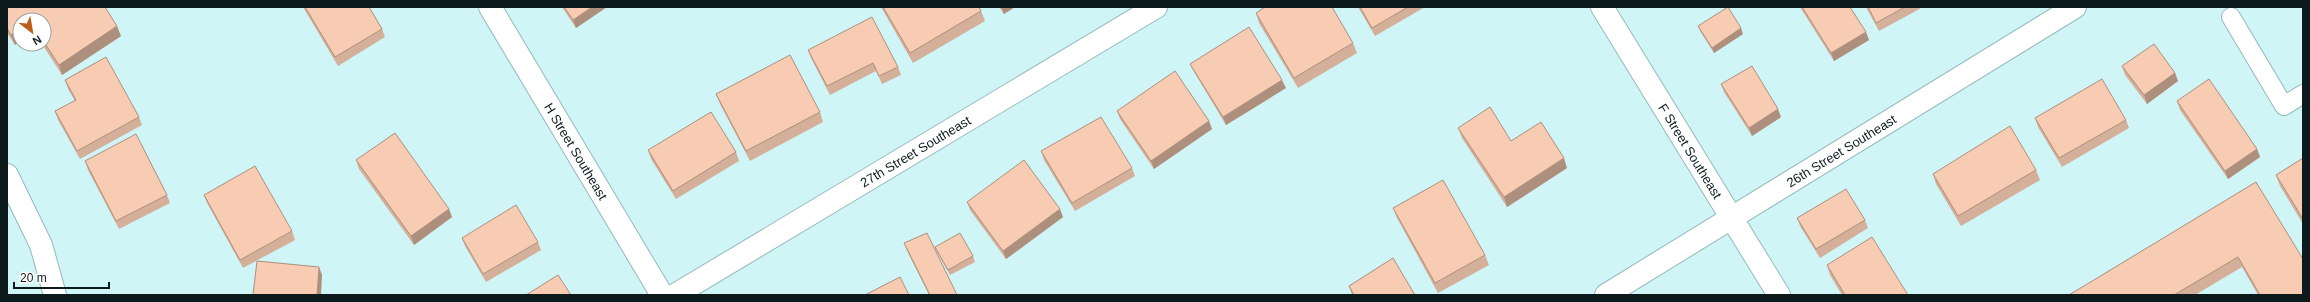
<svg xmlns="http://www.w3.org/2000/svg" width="2310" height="302" font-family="Arial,sans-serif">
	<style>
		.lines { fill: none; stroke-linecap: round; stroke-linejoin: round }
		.lane-casing { stroke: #95b9bb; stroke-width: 20 }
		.street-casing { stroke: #95b9bb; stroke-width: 24 }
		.lane { stroke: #fff; stroke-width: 18 }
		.street { stroke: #fff; stroke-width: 22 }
		.wall { fill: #d4af9a }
		.shaded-wall { fill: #ad8f7d }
		.building { fill: #f7ccb3; stroke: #ad8f7d }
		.labels { text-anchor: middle; stroke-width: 4; stroke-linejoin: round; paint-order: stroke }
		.street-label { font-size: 13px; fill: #0c1a1b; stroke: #fff }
	</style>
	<rect width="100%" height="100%" fill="#d0f5f7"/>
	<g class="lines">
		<defs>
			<polyline id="lane" points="2231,17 2284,106 2303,94"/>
			<g id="street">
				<path id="s1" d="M490 7 662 295"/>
				<path id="s2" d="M1602 7 1779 295"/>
				<polyline points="7,175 41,245 55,295"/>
				<path id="s3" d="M675 295 1156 7"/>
				<path id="s4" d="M1606 295 2075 7"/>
			</g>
		</defs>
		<use href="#lane" class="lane-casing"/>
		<use href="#street" class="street-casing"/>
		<use href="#lane" class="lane"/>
		<use href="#street" class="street"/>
	</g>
	<g class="wall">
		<polygon points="7,7 121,36 62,75 42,44 44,44 44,20 20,20 15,45 7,33"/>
		<polygon points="303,7 369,7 382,29 385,37 338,66"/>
		<polygon points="562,7 607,7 576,28"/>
		<polygon points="881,7 979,7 981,11 985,21 913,63"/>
		<polygon points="999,7 1015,7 1004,14"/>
		<polygon points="1358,7 1425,7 1375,36"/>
		<polygon points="1800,7 1850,7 1869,40 1834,61"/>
		<polygon points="1866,7 1923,7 1879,31"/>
		<polygon points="1256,13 1353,43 1357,53 1298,88 1259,23"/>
		<polygon points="1698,26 1743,34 1714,53 1700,31"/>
		<polygon points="808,50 898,67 901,75 882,84 876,71 830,95 811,58"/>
		<polygon points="1190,64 1286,88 1226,125 1194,72"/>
		<polygon points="2122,66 2175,73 2178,81 2147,104 2125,75"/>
		<polygon points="65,80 139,117 142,125 80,159 58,120 55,111 75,101 68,89"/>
		<polygon points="1721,84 1781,117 1752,136 1724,92"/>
		<polygon points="716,94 820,112 823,122 750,161 720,104"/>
		<polygon points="2177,101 2257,149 2260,157 2228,179 2180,110"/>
		<polygon points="1117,111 1212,129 1154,169 1120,119"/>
		<polygon points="2035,118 2126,120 2129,128 2062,167 2038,127"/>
		<polygon points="1458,128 1511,141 1567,168 1507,207 1462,138"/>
		<polygon points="648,150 736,152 739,161 676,199 651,159"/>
		<polygon points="1041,151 1132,168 1135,176 1075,211 1044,160"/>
		<polygon points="2303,158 2303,224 2280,186 2276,175"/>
		<polygon points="356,160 452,217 414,245 359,169"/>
		<polygon points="85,161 167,195 170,203 119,229 88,170"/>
		<polygon points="2036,170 2040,180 1961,226 1936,184 1933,174"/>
		<polygon points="2256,182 2303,295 2258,295 2242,267 2195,295 2069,295"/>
		<polygon points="204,195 292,231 295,240 243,268 207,203"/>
		<polygon points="967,202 1063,217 1006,259 970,210"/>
		<polygon points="1393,208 1485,255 1489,265 1438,293 1397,218"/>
		<polygon points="1797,218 1865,220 1868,228 1820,258 1800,226"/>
		<polygon points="462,238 538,242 541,250 486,282 465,246"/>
		<polygon points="904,243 957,295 929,295 907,251"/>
		<polygon points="935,247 973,256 975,262 950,275 937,252"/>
		<polygon points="1827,265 1908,295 1842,295 1830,275"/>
		<polygon points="1349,286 1415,295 1352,295"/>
	</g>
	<g class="shaded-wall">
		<polygon points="592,7 607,7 576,28 573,20"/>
		<polygon points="1001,7 1015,7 1004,14"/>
		<polygon points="117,26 121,36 62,75 59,65"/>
		<polygon points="1741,28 1743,34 1714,53 1712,48"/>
		<polygon points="20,29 20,41 15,45 11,35"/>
		<polygon points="1866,32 1869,40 1834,61 1831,53"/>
		<polygon points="2175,73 2178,81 2147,104 2144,95"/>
		<polygon points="1282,80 1286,88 1226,125 1223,117"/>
		<polygon points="1778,109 1781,117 1752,136 1749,128"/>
		<polygon points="1209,121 1212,129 1154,169 1151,161"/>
		<polygon points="2257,149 2260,157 2228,179 2225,171"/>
		<polygon points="1564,158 1567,168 1507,207 1504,197"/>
		<polygon points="449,209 452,217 414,245 411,236"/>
		<polygon points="1060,209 1063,217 1006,259 1003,251"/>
		<polygon points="319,267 322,275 321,295 317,295"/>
	</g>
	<g class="building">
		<polygon points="7,7 105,7 117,26 59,65 44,42 44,20 20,20 20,29 11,35 7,28"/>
		<polygon points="305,7 369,7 382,29 335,57"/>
		<polygon points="564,7 592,7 573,20"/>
		<polygon points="883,7 979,7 981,11 910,53"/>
		<polygon points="1265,7 1332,7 1353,43 1294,78 1256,13"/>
		<polygon points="1360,7 1408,7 1372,28"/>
		<polygon points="1728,7 1741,28 1712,48 1698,26"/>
		<polygon points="1802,7 1850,7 1866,32 1831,53"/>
		<polygon points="1868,7 1905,7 1876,23"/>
		<polygon points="872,17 898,67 879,76 873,63 827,86 808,50"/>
		<polygon points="1249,27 1282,80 1223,117 1190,64"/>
		<polygon points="2154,44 2175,73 2144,95 2122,66"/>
		<polygon points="790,55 820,112 746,151 716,94"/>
		<polygon points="106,57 139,117 77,151 55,111 76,100 65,80"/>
		<polygon points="1752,66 1778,109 1749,128 1721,84"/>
		<polygon points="1175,71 1209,121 1151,161 1117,111"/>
		<polygon points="2102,79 2126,120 2059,158 2035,118"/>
		<polygon points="2209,79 2257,149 2225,171 2177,101"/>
		<polygon points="1490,107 1511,141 1541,122 1564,158 1504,197 1458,128"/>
		<polygon points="711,112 736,152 673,191 648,150"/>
		<polygon points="1101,117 1132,168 1072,203 1041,151"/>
		<polygon points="2010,126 2036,170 1958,216 1933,174"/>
		<polygon points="395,133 449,209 411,236 356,160"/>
		<polygon points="136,134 167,195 116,221 85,161"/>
		<polygon points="2303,158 2303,219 2276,175"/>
		<polygon points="1024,160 1060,209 1003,251 967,202"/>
		<polygon points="255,166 292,231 240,260 204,195"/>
		<polygon points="1443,180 1485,255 1435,283 1393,208"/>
		<polygon points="2256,182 2303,259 2303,295 2260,295 2238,257 2174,295 2069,295"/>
		<polygon points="1846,189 1865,220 1816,249 1797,218"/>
		<polygon points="516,205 538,242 483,274 462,238"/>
		<polygon points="927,233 957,295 930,295 904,243"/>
		<polygon points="960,233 973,256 948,270 935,247"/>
		<polygon points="1872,237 1908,295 1845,295 1827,265"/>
		<polygon points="1393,258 1415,295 1354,295 1349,286"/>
		<polygon points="257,261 319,267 317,295 253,295"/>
		<polygon points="558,275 571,295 526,295"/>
		<polygon points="900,277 909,295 865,295"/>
	</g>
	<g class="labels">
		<g class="street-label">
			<text dy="5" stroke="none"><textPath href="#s1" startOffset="168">H Street Southeast</textPath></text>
			<text dy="5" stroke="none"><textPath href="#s3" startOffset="280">27th Street Southeast</textPath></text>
			<text dy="5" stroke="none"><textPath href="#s2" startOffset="169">F Street Southeast</textPath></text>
			<text dy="5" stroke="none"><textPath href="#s4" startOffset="276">26th Street Southeast</textPath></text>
		</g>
	</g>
	<rect width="2310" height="302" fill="none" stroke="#0c1a1b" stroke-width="16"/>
	<g transform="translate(32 32) rotate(149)"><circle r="19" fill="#ffffff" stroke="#9ea3a4"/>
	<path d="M0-3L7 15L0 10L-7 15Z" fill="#be5f18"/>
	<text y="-6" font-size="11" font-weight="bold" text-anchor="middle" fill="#0c1a1b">N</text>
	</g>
	<path d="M14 282v6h95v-6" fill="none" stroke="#0c1a1b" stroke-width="2"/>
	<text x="20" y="282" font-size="12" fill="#0c1a1b" stroke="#ffffff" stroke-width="3" paint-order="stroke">20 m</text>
</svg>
